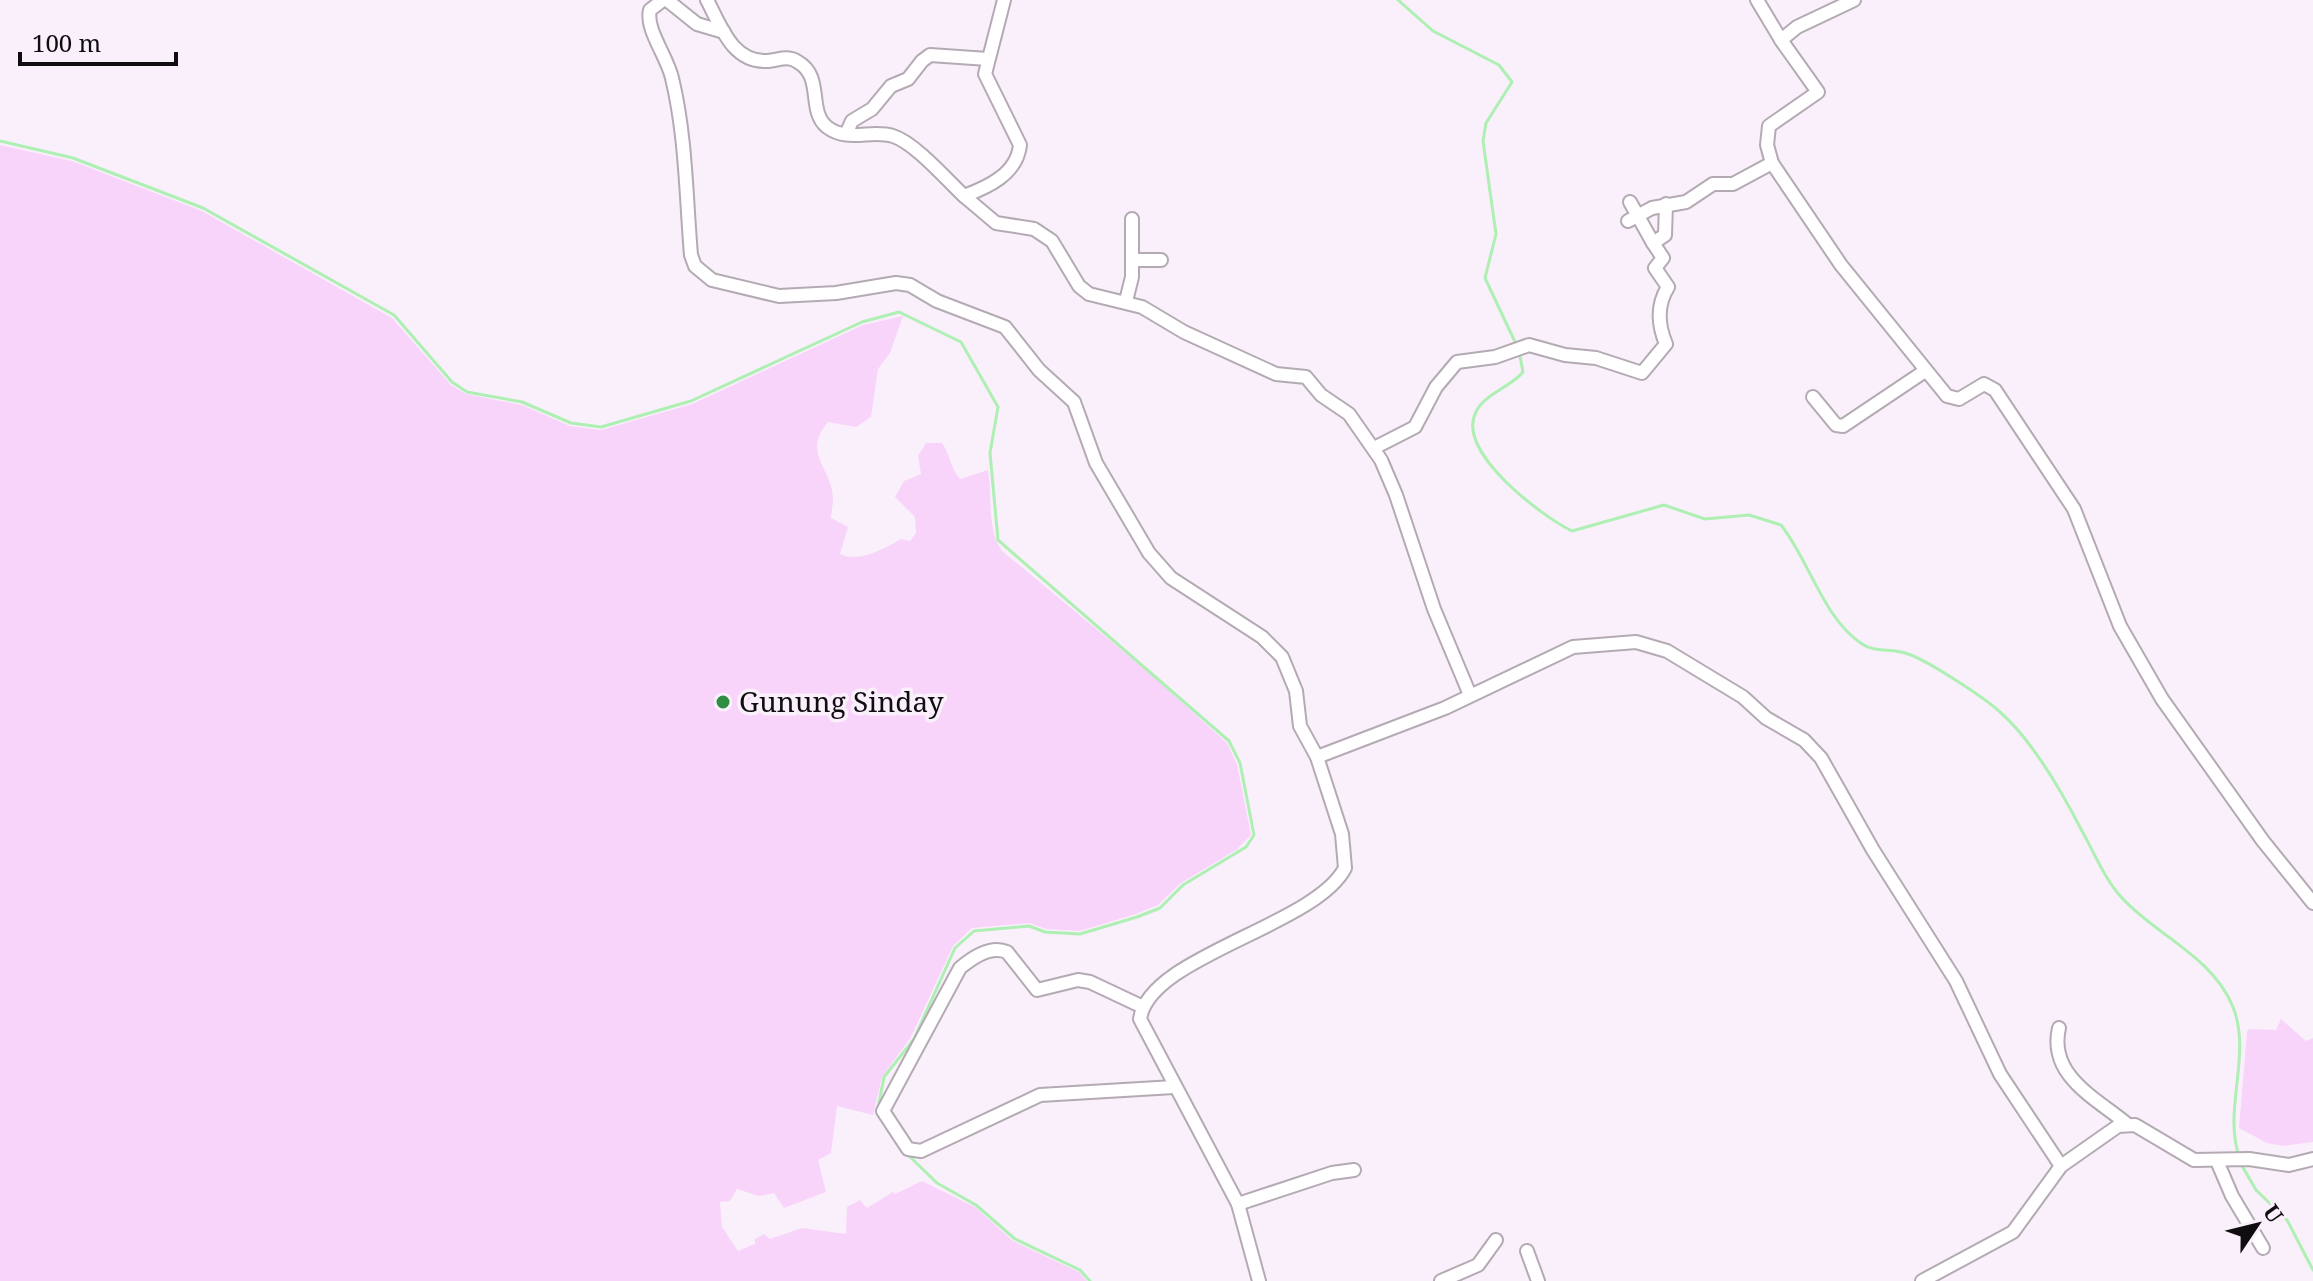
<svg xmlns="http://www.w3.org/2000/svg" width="2313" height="1281" font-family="'Noto Serif',serif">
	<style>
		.green { fill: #f8d4fa }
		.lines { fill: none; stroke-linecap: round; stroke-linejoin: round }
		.stream { stroke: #aeefb3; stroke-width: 3 }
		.minor-casing { stroke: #b4aab4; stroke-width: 16 }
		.minor { stroke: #fff; stroke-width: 12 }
		.poi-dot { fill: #2f8e41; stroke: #faf0fb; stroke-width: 3 }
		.labels { text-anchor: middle; stroke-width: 7; stroke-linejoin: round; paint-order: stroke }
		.poi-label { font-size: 28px; fill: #100d11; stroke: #faf0fb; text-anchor: start }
	</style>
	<rect width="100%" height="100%" fill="#faf0fb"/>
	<g class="green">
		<path d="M0 145 72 161 202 211 392 318 451 385 466 394 522 405 570 426 601 430 692 404 863 325 903 316 890 353 878 369 871 417 856 427 828 422C801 453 833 469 833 499 833 505 831 512 831 518L848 527 840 554C858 563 885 549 901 539L910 541 916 533 915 517 895 497 904 481 921 474 918 456 926 443H942C951 456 950 467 960 479L988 470C993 496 986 528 1002 551L1147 671 1227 743 1237 764 1251 835 1236 850 1181 883 1158 905 1136 914 1080 931 1046 929 1029 923 972 928 953 946 911 1037 882 1077 873 1115 837 1106 831 1153 818 1160 826 1192 784 1208 774 1193 759 1196 737 1189 730 1201 720 1202 722 1227 738 1251 755 1244V1239L764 1234 770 1239 802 1228 846 1234 847 1207 860 1200 867 1208 893 1192 895 1194 922 1181 975 1207 1013 1241 1079 1272 1087 1281H0Z"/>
		<polygon points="2281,1019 2306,1041 2313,1038 2313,1142 2283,1146 2267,1143 2239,1128 2247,1032 2249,1029 2276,1030"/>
	</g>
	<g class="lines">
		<g class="stream">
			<polyline points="1398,0 1433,31 1499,65 1512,82 1486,123 1483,141 1496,234 1485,278 1516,344"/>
			<polyline points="0,141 73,158 203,208 394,315 452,382 467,392 522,402 571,423 601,427 691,401 862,322 899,312 961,342 998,407 990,453 998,540 1229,741 1240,763 1254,835 1246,847 1183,885 1160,908 1137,917 1080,934 1045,932 1029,926 974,931 955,948 914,1039 884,1077 877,1113 884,1123"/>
			<path d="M1519 351 1523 372C1511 387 1484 394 1476 412 1455 452 1543 517 1572 531L1664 505 1705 519 1749 515 1781 525C1809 560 1823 618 1862 644 1875 653 1893 648 1908 654 1927 660 1985 698 2000 712 2033 741 2062 792 2082 831 2095 854 2104 878 2122 898 2157 936 2212 956 2233 1007 2252 1055 2223 1109 2239 1156"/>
			<polyline points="905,1152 937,1183 976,1205 1015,1239 1080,1270 1090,1281"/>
			<polyline points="2241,1164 2256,1190 2287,1220 2313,1270"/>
		</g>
		<defs>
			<g id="minor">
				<path d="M663 0 650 10C645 29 667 56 672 78 686 136 686 196 691 255L695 266 712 280 779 296 836 293 896 283 910 285 937 301 1005 327 1039 370 1074 402 1096 463 1149 553 1171 578 1262 637 1282 657 1296 691 1300 726 1317 757 1342 834 1345 868C1315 926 1149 956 1140 1019L1238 1204 1259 1281"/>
				<polyline points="667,0 697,24 724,32"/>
				<path d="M707 0C721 26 732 63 768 61 779 60 788 55 798 62 824 77 807 111 827 127 848 143 871 129 893 136 915 143 947 180 964 196"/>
				<path d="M1004 0 985 74 1020 145C1017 174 988 187 964 196L996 223 1034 229 1052 241 1079 286 1089 294 1142 307 1184 332 1276 374 1306 377 1321 395 1349 414 1381 460 1396 495 1434 609 1470 695"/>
				<polyline points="1757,0 1781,40"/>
				<polyline points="1854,0 1797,27 1781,40 1818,92 1769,126 1767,145 1772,163 1841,265 1947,396 1959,399 1984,384 1995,390 2074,509 2120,626 2162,699 2263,841 2313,903"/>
				<polyline points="846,134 852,121 872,109 891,86 908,79 922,61 930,55 988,59"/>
				<polyline points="1630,202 1653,243 1665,235 1666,204"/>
				<polyline points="1628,221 1652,208 1686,202 1713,184 1733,184 1772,163"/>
				<polyline points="1132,260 1161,260"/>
				<polyline points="1126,301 1132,277 1132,219"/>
				<polyline points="1813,397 1836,425 1843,426 1925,371"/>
				<path d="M1374 448 1415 427 1436 387 1457 362 1495 357 1529 345 1565 355 1596 358 1642 373 1666 344C1658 325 1656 306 1668 287L1655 268 1663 258 1653 243"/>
				<polyline points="1317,757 1445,708 1573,647 1636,642 1667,651 1743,697 1766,718 1804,740 1821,758 1873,850 1956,981 2000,1074 2061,1166"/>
				<path d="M1143 1007 1090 982 1078 980 1037 990 1007 952C991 945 973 957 960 968L883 1111 908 1149 921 1151 1040 1095 1174 1087"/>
				<path d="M2059 1028C2048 1076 2096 1098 2127 1124"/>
				<polyline points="2217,1161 2232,1196 2263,1248"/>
				<polyline points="1238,1204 1332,1173 1354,1170"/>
				<polyline points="1527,1251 1538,1281"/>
				<polyline points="1441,1281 1478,1265 1496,1240"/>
				<polyline points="1922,1281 2013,1232 2061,1166 2118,1126 2135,1125 2194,1160 2249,1159 2289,1165 2313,1159"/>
			</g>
		</defs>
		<use href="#minor" class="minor-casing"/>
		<use href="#minor" class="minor"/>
	</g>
	<circle class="poi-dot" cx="723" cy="702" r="8"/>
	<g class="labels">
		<g class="poi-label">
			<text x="739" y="712">Gunung Sinday</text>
		</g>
	</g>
	<g transform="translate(2257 1225) rotate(55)" stroke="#faf0fb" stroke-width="6" paint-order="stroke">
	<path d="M0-6L14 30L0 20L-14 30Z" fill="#100d11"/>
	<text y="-12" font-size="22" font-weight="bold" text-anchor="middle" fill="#100d11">U</text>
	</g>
	<path d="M20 52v12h156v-12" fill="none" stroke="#100d11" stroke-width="4"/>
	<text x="32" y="52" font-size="24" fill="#100d11" stroke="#faf0fb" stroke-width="6" paint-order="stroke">100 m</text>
</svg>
